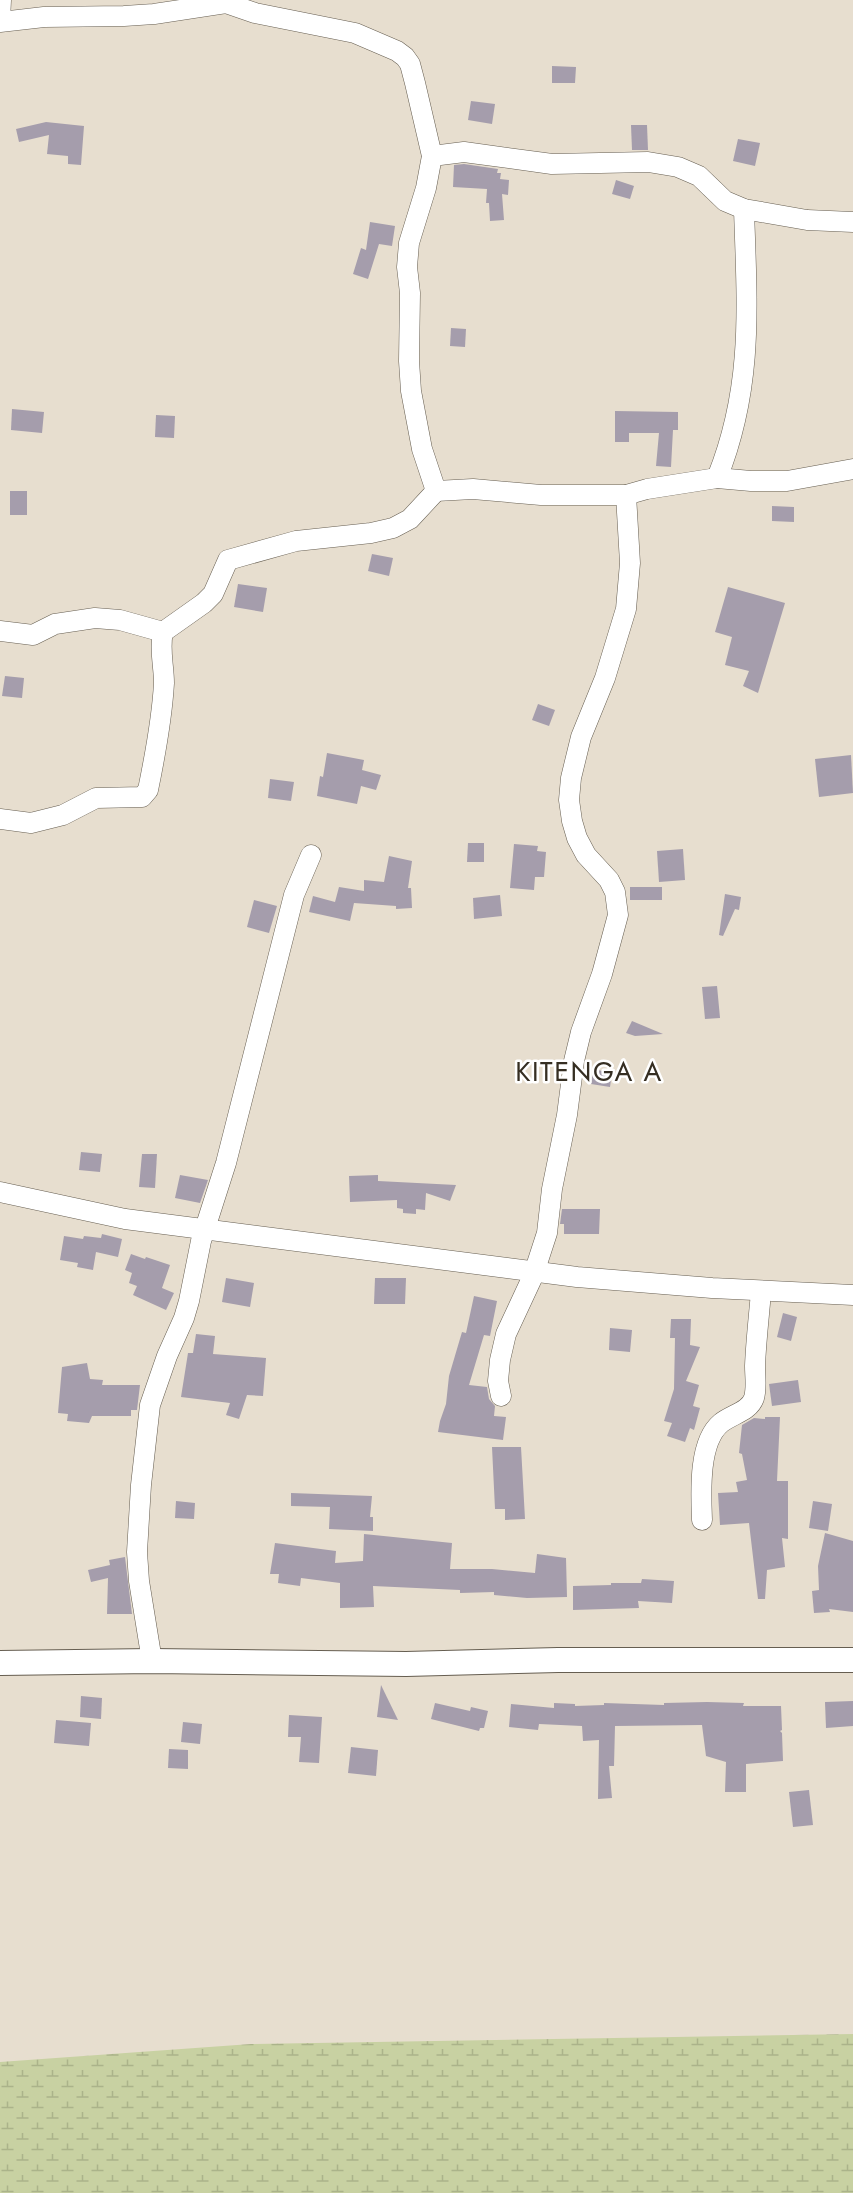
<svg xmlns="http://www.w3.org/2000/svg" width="853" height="2193" font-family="Jost,sans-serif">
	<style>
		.wetland { fill: url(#wetland-marsh) }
		.building { fill: #a59dac }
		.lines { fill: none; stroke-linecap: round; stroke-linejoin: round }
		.minor-casing { stroke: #665e51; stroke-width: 21 }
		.major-casing { stroke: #665e51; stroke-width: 26 }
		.minor { stroke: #fff; stroke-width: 20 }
		.major { stroke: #fff; stroke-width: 24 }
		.labels { text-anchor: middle; stroke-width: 5; stroke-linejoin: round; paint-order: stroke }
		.quarter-label { font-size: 27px; letter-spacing: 1.5px; fill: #352e22; stroke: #fff }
	</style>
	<defs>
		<pattern id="wetland-marsh" width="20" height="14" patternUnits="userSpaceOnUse" patternTransform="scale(1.5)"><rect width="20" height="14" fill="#c8d1a2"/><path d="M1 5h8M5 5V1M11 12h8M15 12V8" fill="none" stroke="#abb38a"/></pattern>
	</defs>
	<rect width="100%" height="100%" fill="#e7decf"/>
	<polygon class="wetland" points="853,2034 853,2193 0,2193 0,2062 251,2044"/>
	<g class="building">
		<polygon points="552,66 576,67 575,83 552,83"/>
		<polygon points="471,101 495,104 492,124 468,120"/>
		<polygon points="46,122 84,126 81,165 68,164 68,156 47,154 49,135 19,142 16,129"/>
		<polygon points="631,125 647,125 648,150 632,150"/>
		<polygon points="738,139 760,143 755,166 733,161"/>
		<polygon points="464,164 498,169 497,173 501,173 500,179 509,180 508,195 502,194 504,220 490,221 489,203 486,203 487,189 453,187 454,165"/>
		<polygon points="616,180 634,186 630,199 612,194"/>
		<polygon points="370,222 395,226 392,246 379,244 368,279 353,274 361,248 366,250"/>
		<polygon points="451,328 466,329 465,347 450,346"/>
		<polygon points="12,409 44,412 42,433 11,430"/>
		<polygon points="615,411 678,412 678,430 673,430 671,467 656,466 659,433 629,433 629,442 615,442"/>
		<polygon points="156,415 175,416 174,438 155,437"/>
		<rect x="10" y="491" width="17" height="24"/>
		<polygon points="772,506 794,507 794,522 772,521"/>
		<polygon points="372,554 393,558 389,576 368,571"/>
		<polygon points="238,584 267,588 263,612 234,607"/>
		<polygon points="728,587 785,603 758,693 743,686 749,671 725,665 732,637 715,632"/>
		<polygon points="5,676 24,678 22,698 2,696"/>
		<polygon points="538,704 555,710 549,726 532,720"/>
		<polygon points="327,753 364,760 362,770 381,775 376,790 361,786 357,804 317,796 320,776 323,777"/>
		<polygon points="851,755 853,793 819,797 815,759"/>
		<polygon points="270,779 294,782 291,801 268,798"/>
		<polygon points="468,843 484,843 484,862 467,862"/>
		<polygon points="514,844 538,846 537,851 546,852 544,877 535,877 534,890 510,888"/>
		<polygon points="683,849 685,880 659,882 657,851"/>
		<polygon points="389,856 412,861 408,888 411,888 412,908 396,909 396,906 354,903 350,921 309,912 313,896 335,902 339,887 364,891 364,880 384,882"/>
		<rect x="630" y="887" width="32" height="13"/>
		<polygon points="725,894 741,897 739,910 735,909 723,936 719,935"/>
		<polygon points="500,895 502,916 474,919 473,898"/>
		<polygon points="254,900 277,906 269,933 247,927"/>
		<polygon points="717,986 720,1018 705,1019 702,987"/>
		<polygon points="632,1021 663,1034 635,1036 626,1033"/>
		<polygon points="593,1069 612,1073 610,1087 591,1084"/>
		<polygon points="81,1152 102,1154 100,1172 79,1170"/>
		<polygon points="142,1154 157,1154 155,1188 139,1187"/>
		<polygon points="180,1175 208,1180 200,1203 175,1198"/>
		<polygon points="378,1175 378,1181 456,1185 450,1201 426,1193 425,1210 416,1209 416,1214 403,1213 403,1209 397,1208 397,1200 350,1202 349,1176"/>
		<polygon points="562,1209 600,1209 599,1234 564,1234 564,1224 560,1224"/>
		<polygon points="102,1234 122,1239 118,1257 96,1252 93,1270 77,1267 78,1263 60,1260 64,1236 83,1239 84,1236 101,1238"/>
		<polygon points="131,1254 145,1259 146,1257 170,1265 162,1288 174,1293 166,1310 133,1295 137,1286 129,1283 132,1273 125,1270"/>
		<polygon points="226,1278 254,1283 250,1307 222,1302"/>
		<polygon points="375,1278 406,1278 405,1304 374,1304"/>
		<polygon points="474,1296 497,1301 490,1336 484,1335 469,1385 487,1387 489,1399 495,1406 494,1416 506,1417 503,1440 438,1432 440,1421 446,1404 449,1376 462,1332 466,1333"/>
		<polygon points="783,1313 797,1317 791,1341 777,1337"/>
		<polygon points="671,1319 691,1319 690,1345 700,1347 686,1381 699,1385 693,1406 700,1408 694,1430 690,1428 685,1442 667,1436 672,1423 664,1421 674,1389 675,1338 670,1338"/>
		<polygon points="610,1328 632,1330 630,1352 609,1350"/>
		<polygon points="196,1334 215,1336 213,1354 266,1358 263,1396 247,1395 239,1419 226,1415 230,1403 181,1397 188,1353 193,1353"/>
		<polygon points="87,1363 90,1379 103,1380 102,1385 140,1385 137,1410 131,1410 131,1416 92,1416 89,1423 67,1421 68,1414 58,1413 62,1367"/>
		<polygon points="798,1380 801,1402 772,1406 769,1384"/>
		<polygon points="765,1417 780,1417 777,1481 788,1481 788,1539 782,1538 785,1567 767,1570 765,1599 758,1599 749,1523 720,1525 718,1493 738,1492 736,1482 747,1480 742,1454 739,1453 742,1425 754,1418 765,1419"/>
		<polygon points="492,1447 521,1447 525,1519 505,1520 505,1509 495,1509"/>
		<polygon points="291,1493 372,1496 370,1517 373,1517 373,1531 329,1529 330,1507 291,1506"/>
		<polygon points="176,1501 195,1503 194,1519 175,1518"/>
		<polygon points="813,1501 832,1504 828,1531 809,1528"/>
		<polygon points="825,1533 853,1541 853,1612 829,1609 830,1612 814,1613 812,1591 819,1590 818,1566"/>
		<polygon points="364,1534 452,1543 450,1569 492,1569 535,1573 537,1554 566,1558 567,1597 527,1598 494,1595 494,1592 460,1593 460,1590 373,1586 374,1607 340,1608 340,1583 301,1578 300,1586 278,1583 279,1574 270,1574 275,1543 336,1551 335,1563 363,1561"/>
		<polygon points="125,1557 132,1614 107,1614 108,1578 91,1582 88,1570 110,1565 109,1560"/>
		<polygon points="642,1579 674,1581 672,1603 638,1601 639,1608 573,1610 573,1586 611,1585 611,1583 641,1583"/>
		<polygon points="381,1685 398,1720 377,1717"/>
		<polygon points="81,1696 102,1698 101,1719 80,1717"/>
		<polygon points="853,1701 853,1726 826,1728 825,1702"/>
		<polygon points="707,1702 744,1703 743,1706 781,1706 782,1730 780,1731 782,1733 783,1761 746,1764 746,1792 725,1792 726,1762 706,1756 702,1725 615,1726 614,1766 609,1766 612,1798 598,1799 599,1740 583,1741 582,1726 539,1724 538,1730 509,1727 511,1704 554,1708 554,1703 575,1704 575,1706 604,1705 604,1703 664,1705 664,1703"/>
		<polygon points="435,1703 470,1711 471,1707 488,1711 484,1728 480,1728 479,1731 431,1719"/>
		<polygon points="289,1715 322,1717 319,1763 299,1762 301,1737 288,1737"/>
		<polygon points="56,1720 91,1723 89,1746 54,1743"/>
		<polygon points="183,1722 202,1724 200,1744 181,1742"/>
		<polygon points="351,1747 378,1750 376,1776 348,1773"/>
		<polygon points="169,1749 188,1750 188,1769 168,1768"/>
		<polygon points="809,1790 813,1825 793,1827 789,1792"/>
	</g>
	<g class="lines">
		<defs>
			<g id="minor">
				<polyline points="0,20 1,0"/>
				<polyline points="0,22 44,17 124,16 154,14 226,3 255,13 355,33 397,51 405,57 410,64 415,83 432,156 426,188 409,243 407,267 410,293 409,361 411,391 422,449 436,491 473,489 541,495 626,495 647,489 717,478 751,481 787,481 853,469"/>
				<polyline points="432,156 464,152 552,164 648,162 678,167 699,176 725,201 744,209 807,220 853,222"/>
				<path d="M717 478C754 386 747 305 744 209"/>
				<polyline points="0,631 33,635 55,624 95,618 120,620 163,632"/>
				<path d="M0 819 31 823 63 815 96 798 142 797 148 790C155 756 162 718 164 683 164 666 159 649 163 632L204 603 213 594 228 560 296 541 371 533 393 528 410 519 436 491"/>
				<polyline points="0,1192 125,1219 577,1277 712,1288 853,1295"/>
				<polyline points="501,1396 498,1381 500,1360 506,1334 533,1276 547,1233 552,1189 567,1115 574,1061 581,1032 602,974 618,915 615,892 609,880 586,855 577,838 572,821 569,800 571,778 581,737 605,678 626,609 630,563 626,495"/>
				<path d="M702 1520C701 1493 698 1442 721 1423 732 1414 749 1412 754 1398 757 1388 755 1377 755 1366 756 1341 759 1316 761 1292"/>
				<polyline points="152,1661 139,1581 137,1552 141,1485 150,1405 167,1356 184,1318 189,1301 201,1241 226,1163 294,895 311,855"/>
			</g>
			<polyline id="major" points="0,1663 152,1661 406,1664 558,1660 853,1660"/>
		</defs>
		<use href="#minor" class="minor-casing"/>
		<use href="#major" class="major-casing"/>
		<use href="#minor" class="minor"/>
		<use href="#major" class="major"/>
	</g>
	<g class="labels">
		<g class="quarter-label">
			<text x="589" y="1081">KITENGA A</text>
		</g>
	</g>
</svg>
